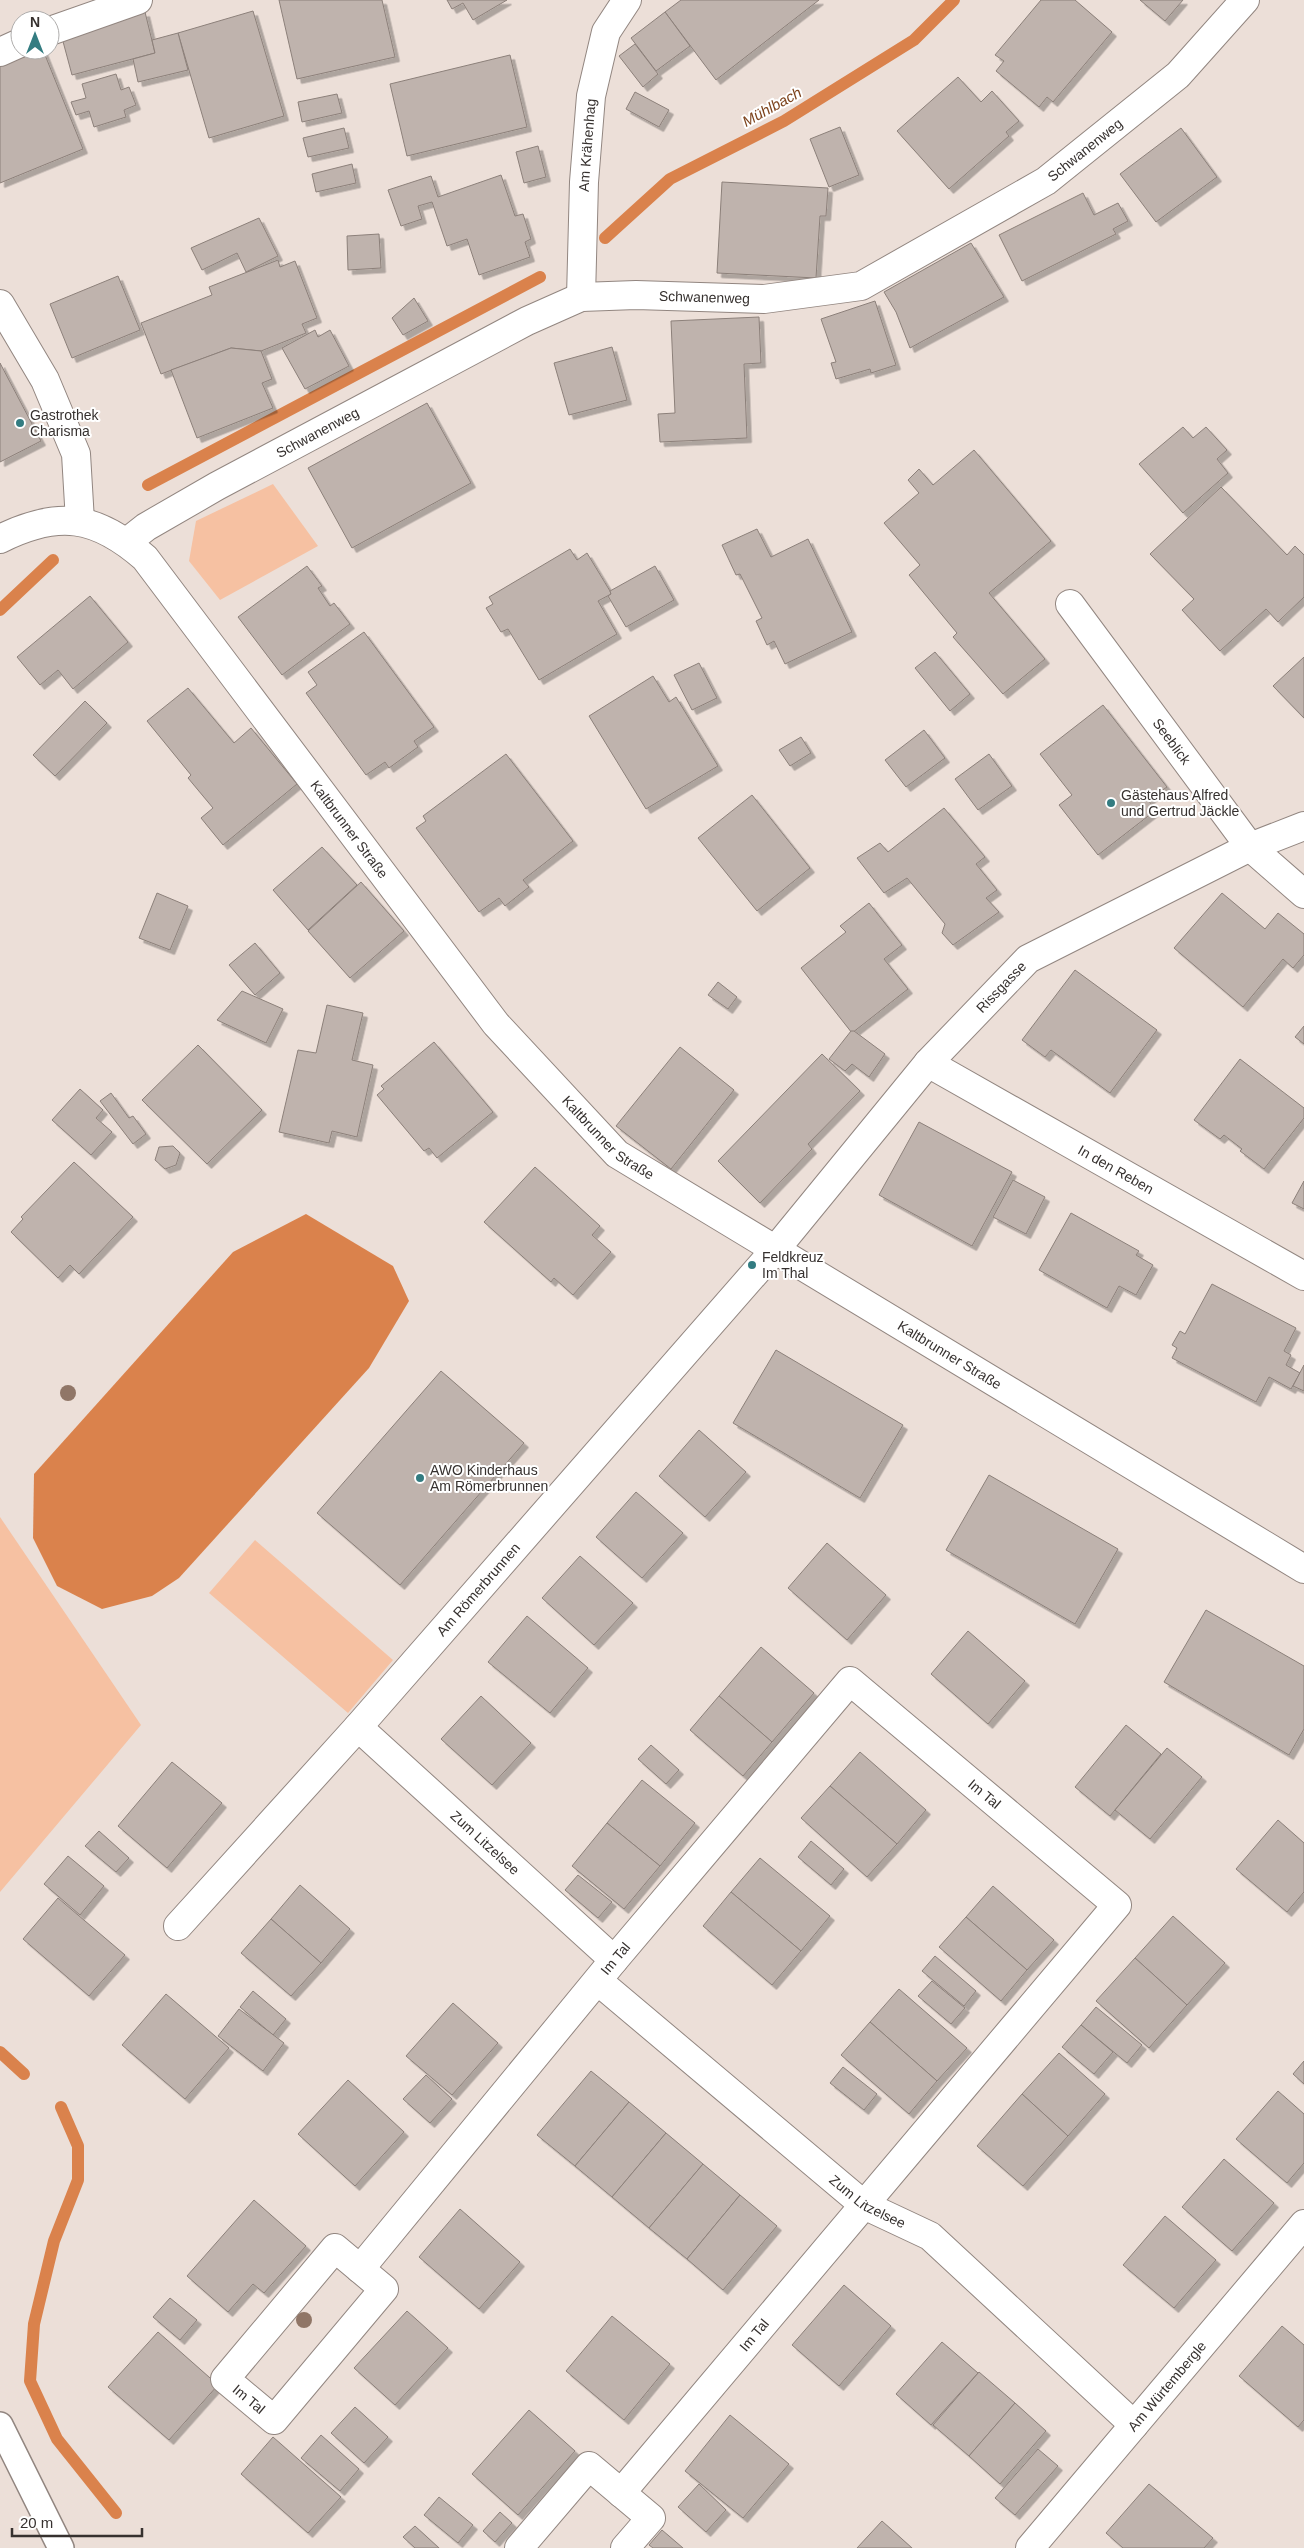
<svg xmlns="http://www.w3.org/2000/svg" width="1304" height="2548" font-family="Arial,sans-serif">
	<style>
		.green { fill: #f6c1a2 }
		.water { fill: #da824c }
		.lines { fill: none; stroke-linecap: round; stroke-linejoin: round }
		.stream { stroke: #da824c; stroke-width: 12 }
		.building { fill: #bfb3ad; stroke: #8c807a; filter: url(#shadow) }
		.service-casing { stroke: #928680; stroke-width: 28 }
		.minor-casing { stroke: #928680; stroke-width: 30 }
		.tertiary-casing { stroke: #928680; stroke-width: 30 }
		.service { stroke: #fff; stroke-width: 25 }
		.minor { stroke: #fff; stroke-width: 28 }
		.tertiary { stroke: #fff; stroke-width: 28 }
		.tree { fill: #907667 }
		.poi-dot { fill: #337c81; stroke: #fff; stroke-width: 2 }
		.labels { text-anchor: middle; stroke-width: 4; stroke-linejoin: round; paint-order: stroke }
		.street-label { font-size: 14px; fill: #36312f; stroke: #fff }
		.poi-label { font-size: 14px; fill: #36312f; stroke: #fff; text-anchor: start }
		.water-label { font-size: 15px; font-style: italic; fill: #7d431c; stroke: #fff }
	</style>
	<defs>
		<filter id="shadow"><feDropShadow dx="4.5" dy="4.5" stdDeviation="0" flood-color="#0004"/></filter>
	</defs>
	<rect width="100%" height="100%" fill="#ecdfd8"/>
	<g class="green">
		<polygon points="273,484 318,546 220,600 189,561 196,521"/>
		<polygon points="0,1517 141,1725 0,1892"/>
		<polygon points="255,1540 393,1660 348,1713 209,1593"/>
	</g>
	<polygon class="water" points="306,1214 393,1266 409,1301 369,1368 179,1578 152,1596 102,1609 57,1586 33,1538 34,1474 233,1252"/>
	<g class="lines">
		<g class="stream">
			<polyline points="605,238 670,179 784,121 914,40 954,0"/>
			<polyline points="148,485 540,277"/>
			<polyline points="0,610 53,560"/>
			<polyline points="0,2052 24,2074"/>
			<polyline points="61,2107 78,2146 78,2180 54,2241 34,2324 30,2381 57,2439 116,2513"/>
		</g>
	</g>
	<g class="building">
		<polygon points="279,0 382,0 395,57 297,79"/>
		<polygon points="447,0 507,0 473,20 463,3 452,9"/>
		<polygon points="681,0 819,0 716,80 665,12"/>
		<polygon points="1041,0 1075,0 1112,32 1053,102 1047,97 1039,107 996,71 1004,61 995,55"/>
		<polygon points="1140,0 1183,0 1165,21"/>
		<polygon points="253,11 284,116 209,138 178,33"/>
		<polygon points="145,12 155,53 72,75 61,34"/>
		<polygon points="665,12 690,46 656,71 631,38"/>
		<polygon points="178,33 188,70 138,82 133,59 155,53 152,40"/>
		<polygon points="635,44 658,74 643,87 619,56"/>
		<polygon points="43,50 83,149 0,183 0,61 11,56 13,61"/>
		<polygon points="510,55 527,127 407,156 390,84"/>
		<polygon points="116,74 121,90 129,87 136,105 124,110 126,117 94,127 89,111 76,115 71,102 86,98 82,84"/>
		<polygon points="958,77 981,102 992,91 1019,121 1006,132 1009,136 949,189 897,131"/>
		<polygon points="635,92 669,110 659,127 626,109"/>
		<polygon points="337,94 342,113 302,122 298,102"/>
		<polygon points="840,127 859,175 829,187 810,139"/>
		<polygon points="344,128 349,148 308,157 303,138"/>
		<polygon points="1181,128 1217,177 1156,222 1120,174"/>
		<polygon points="538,146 546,177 524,183 516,152"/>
		<polygon points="352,164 356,183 316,192 312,174"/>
		<polygon points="501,175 515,216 523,214 531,239 525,242 530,257 479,275 467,239 447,246 432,202 418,206 422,219 401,226 388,190 431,176 438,197"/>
		<polygon points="722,182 828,188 826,216 820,216 816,278 717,273"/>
		<polygon points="1083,193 1094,215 1118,203 1128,221 1113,229 1116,234 1022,281 999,235"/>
		<polygon points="259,218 278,256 246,272 237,253 202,270 191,248"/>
		<polygon points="379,234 381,268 348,270 347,236"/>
		<polygon points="971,243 1004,297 910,348 896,312 884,292"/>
		<polygon points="278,260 280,267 295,261 317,318 302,324 306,333 261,351 231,348 161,374 141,323 212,295 209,287"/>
		<polygon points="118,276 140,330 72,358 50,304"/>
		<polygon points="414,298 428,321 403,335 392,318"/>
		<polygon points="875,301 896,365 871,373 870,369 836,379 831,363 836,362 821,319"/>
		<polygon points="759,317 761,363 744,364 747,438 660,442 658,414 675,413 671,321"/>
		<polygon points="315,330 318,337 330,330 349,366 305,389 282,348"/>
		<polygon points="612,347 627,400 569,415 554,363"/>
		<polygon points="231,348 261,351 272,379 262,383 273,408 197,438 171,370"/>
		<polygon points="0,363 41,441 0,462"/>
		<polygon points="427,403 471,483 352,548 308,468"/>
		<polygon points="1183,427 1193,438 1206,427 1227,450 1217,459 1228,473 1183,513 1139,464"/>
		<polygon points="974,450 1051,541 989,593 1045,659 1003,694 953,637 957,633 909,575 920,565 884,523 919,493 908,480 919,469 933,485"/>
		<polygon points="1221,487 1287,555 1295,546 1304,555 1304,597 1278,622 1266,609 1220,651 1182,610 1194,599 1150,554"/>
		<polygon points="757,529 771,557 808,539 852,632 785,664 774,641 767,645 756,621 762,618 740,574 736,575 722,545"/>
		<polygon points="570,549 577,560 587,553 610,591 611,594 598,601 617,634 539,680 508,629 501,632 486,608 493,604 489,597"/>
		<polygon points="307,566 322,586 318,588 330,606 334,603 350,624 282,675 238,617"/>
		<polygon points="655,566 674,600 626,627 608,596 611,594 610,591"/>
		<polygon points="90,596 128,642 73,689 58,670 40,685 17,657"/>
		<polygon points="364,632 434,727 414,741 418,747 389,768 385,762 366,775 306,693 317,685 308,672"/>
		<polygon points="935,652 970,694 950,711 915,668"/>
		<polygon points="1304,657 1304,718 1273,686"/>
		<polygon points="699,663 717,698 692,710 674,675"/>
		<polygon points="653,676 669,702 676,697 718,766 646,809 589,716"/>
		<polygon points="188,688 234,743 251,728 297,784 223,845 201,818 213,808 188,778 191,775 147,721"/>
		<polygon points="85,701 107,723 55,776 33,755"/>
		<polygon points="1103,705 1167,787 1148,800 1156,810 1098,855 1059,805 1072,795 1040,754"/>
		<polygon points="924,730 945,758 906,787 885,760"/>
		<polygon points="801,737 811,753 790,766 779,750"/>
		<polygon points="506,754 573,841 523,880 529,887 505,906 499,898 479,912 416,828 426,821 423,816"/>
		<polygon points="989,754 1012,786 978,810 955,779"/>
		<polygon points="752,795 810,868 757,911 698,838"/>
		<polygon points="944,808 985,857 976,864 997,890 986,898 999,912 953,945 942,933 945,924 907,878 884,893 857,858 880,843 888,852"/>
		<polygon points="322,847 357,885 308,930 273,890"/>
		<polygon points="361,882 404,931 350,978 308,931"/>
		<polygon points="157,893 188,906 170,950 139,938"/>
		<polygon points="1222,893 1265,929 1278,913 1304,934 1304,955 1293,968 1283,959 1243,1007 1174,948"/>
		<polygon points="869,903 902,945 884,959 908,989 852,1033 801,968 846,932 840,926"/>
		<polygon points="255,943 280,973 255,995 229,965"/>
		<polygon points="1075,970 1157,1030 1110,1093 1051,1050 1045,1057 1022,1040"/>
		<polygon points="718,982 737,997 728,1009 708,995"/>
		<polygon points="242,991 283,1009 266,1043 217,1020"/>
		<polygon points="327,1005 363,1013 352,1060 373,1065 357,1137 332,1131 329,1143 279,1132 298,1050 316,1053"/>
		<polygon points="1304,1026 1304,1044 1295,1037"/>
		<polygon points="851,1031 854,1031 885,1054 869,1077 852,1064 845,1071 829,1059"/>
		<polygon points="434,1042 493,1112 437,1158 429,1148 424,1151 377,1095 384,1089 381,1086"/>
		<polygon points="198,1045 262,1110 207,1164 142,1100"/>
		<polygon points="680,1047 734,1090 671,1169 616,1126"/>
		<polygon points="822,1054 860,1091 808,1144 812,1149 760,1203 718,1161"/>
		<polygon points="1240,1059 1304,1108 1304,1118 1264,1169 1240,1151 1242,1149 1224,1135 1220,1139 1194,1120"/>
		<polygon points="80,1089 103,1110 96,1118 112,1132 91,1155 52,1120"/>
		<polygon points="111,1093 129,1118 133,1116 146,1134 133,1144 100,1101"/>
		<polygon points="919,1122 1012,1172 972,1246 879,1195"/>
		<polygon points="173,1146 180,1153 176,1165 165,1169 155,1160 159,1147"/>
		<polygon points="74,1162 133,1217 79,1274 70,1265 58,1278 11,1232 23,1219 21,1217"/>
		<polygon points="535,1167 600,1226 592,1235 611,1252 573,1295 554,1278 551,1282 484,1222"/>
		<polygon points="1013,1180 1045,1197 1026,1234 993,1217"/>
		<polygon points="1304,1181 1304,1209 1292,1203"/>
		<polygon points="1071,1213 1139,1251 1136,1255 1153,1265 1136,1295 1119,1286 1107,1308 1039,1270"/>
		<polygon points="1212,1284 1296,1328 1284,1351 1291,1355 1286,1365 1300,1373 1291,1389 1269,1377 1256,1402 1172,1358 1177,1348 1172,1345 1180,1331 1185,1334"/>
		<polygon points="776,1350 903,1425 860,1498 733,1423"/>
		<polygon points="1304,1365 1304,1391 1293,1386"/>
		<polygon points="441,1371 524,1443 400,1585 317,1513"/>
		<polygon points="699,1430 746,1472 705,1517 659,1476"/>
		<polygon points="989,1475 1118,1549 1075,1624 946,1550"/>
		<polygon points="636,1492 683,1533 642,1578 596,1537"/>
		<polygon points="827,1543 886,1595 847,1640 788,1588"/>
		<polygon points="580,1556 633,1603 594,1645 542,1598"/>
		<polygon points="1206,1610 1304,1666 1304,1729 1289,1755 1164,1682"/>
		<polygon points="527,1616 588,1668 550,1713 488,1662"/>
		<polygon points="968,1631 1025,1681 988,1724 931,1674"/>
		<polygon points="761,1647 814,1693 772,1742 719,1696"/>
		<polygon points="481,1696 531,1743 492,1785 441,1739"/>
		<polygon points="719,1696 772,1742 743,1776 690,1730"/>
		<polygon points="1126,1725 1161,1754 1110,1816 1075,1787"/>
		<polygon points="651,1745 679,1770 666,1784 638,1759"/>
		<polygon points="1167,1748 1202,1777 1150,1839 1115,1810"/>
		<polygon points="860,1752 926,1810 897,1844 830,1786"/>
		<polygon points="172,1762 222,1803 167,1868 118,1826"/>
		<polygon points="642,1780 695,1823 660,1866 607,1823"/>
		<polygon points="830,1786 897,1844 867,1877 801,1818"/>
		<polygon points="1278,1820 1304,1843 1304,1892 1287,1912 1236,1869"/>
		<polygon points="607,1823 660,1866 624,1909 572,1866"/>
		<polygon points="99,1831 129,1858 116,1872 85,1846"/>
		<polygon points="811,1841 844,1869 831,1885 798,1857"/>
		<polygon points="68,1856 104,1886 80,1915 44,1884"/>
		<polygon points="760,1858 830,1916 801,1951 731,1892"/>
		<polygon points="578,1875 612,1902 598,1918 565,1890"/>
		<polygon points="300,1885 350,1929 321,1963 271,1919"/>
		<polygon points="993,1886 1054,1940 1027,1970 966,1917"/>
		<polygon points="731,1892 801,1951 772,1985 703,1926"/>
		<polygon points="58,1898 125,1955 89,1996 23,1939"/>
		<polygon points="1173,1916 1225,1963 1187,2005 1135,1958"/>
		<polygon points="966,1917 1027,1970 1001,2001 939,1947"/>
		<polygon points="271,1919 321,1963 291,1996 241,1953"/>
		<polygon points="935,1956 976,1991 964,2006 922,1971"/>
		<polygon points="1135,1958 1187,2005 1149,2048 1096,2001"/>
		<polygon points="932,1981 965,2008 951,2024 918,1996"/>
		<polygon points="899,1989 967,2048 937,2081 870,2022"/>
		<polygon points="253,1991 286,2019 273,2035 240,2007"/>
		<polygon points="166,1994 229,2048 185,2099 122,2045"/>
		<polygon points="453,2003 498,2043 452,2095 406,2056"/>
		<polygon points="1096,2007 1142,2045 1127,2063 1081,2025"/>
		<polygon points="239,2009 284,2043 263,2071 218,2036"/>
		<polygon points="870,2022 937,2081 909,2114 841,2055"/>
		<polygon points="1081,2025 1113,2052 1094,2074 1062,2047"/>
		<polygon points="1059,2053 1105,2094 1068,2136 1022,2094"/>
		<polygon points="1304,2061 1304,2084 1293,2074"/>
		<polygon points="843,2067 877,2094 864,2110 830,2083"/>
		<polygon points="591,2071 629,2102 575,2166 537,2135"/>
		<polygon points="426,2075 452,2099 430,2123 403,2099"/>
		<polygon points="348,2080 404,2132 355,2186 298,2134"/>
		<polygon points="1278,2091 1304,2114 1304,2163 1287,2183 1236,2139"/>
		<polygon points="1022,2094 1068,2136 1023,2186 977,2146"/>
		<polygon points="629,2102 666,2133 612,2197 575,2166"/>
		<polygon points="666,2133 703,2164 649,2228 612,2197"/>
		<polygon points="1224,2159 1274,2203 1232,2251 1182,2207"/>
		<polygon points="703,2164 740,2195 687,2259 649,2228"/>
		<polygon points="740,2195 777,2226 723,2290 687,2259"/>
		<polygon points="254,2200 306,2246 264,2293 253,2284 228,2312 187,2276"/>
		<polygon points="460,2209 520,2262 479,2309 419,2257"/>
		<polygon points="1165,2216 1216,2260 1174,2308 1123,2265"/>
		<polygon points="844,2285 891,2326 839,2386 792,2345"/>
		<polygon points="170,2298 197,2320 180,2340 153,2317"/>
		<polygon points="407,2311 448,2348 395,2405 354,2368"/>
		<polygon points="612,2316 670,2364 624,2420 566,2371"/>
		<polygon points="1282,2326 1304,2345 1304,2420 1298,2427 1239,2376"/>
		<polygon points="158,2332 218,2385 169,2440 108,2387"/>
		<polygon points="942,2342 978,2373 931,2425 896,2394"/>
		<polygon points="979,2372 1015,2403 969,2456 933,2425"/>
		<polygon points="1015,2403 1046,2431 1000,2484 969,2456"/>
		<polygon points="355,2407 388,2437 364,2463 331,2433"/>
		<polygon points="529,2410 575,2451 518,2515 472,2474"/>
		<polygon points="730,2415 789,2464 743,2518 685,2471"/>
		<polygon points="321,2435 359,2469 340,2491 301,2458"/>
		<polygon points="273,2437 341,2497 308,2533 241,2474"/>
		<polygon points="1038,2449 1058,2466 1015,2515 995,2498"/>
		<polygon points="699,2484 726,2510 706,2532 678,2507"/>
		<polygon points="1149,2484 1213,2538 1204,2548 1123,2548 1106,2533"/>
		<polygon points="439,2497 473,2525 458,2543 424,2515"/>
		<polygon points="500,2512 512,2523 495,2542 483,2531"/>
		<polygon points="882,2521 912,2548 857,2548"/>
		<polygon points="415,2526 439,2548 415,2548 403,2537"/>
		<polygon points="662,2530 683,2548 653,2548 649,2545"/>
	</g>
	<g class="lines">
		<defs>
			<polyline id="service" points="0,2425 61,2548"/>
			<g id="minor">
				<polyline points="50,31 138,0"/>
				<polyline points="0,52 20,43"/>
				<path id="s1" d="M581 297 584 182 591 96 606 32 627 0"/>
				<polyline points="0,304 45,380 76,454 80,521"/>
				<path id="s2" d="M127 542 146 527 217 486 527 321 581 297 636 295 764 299 861 286 1046 181 1178 75 1245 0"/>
				<path id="s3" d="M1070 604 1250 847 1304 894"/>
				<path id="s4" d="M928 1063 1304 1276"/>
				<path id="s5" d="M358 1727 614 1960"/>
				<path id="s6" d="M178 1926 358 1727 775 1250 928 1063 1028 959 1250 847 1304 826"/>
				<path id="s7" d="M598 1981 864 2205 930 2236 1134 2425"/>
				<polygon points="335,2248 384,2289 274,2420 225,2379"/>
				<path id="s8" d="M360 2269 614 1960 850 1681 1117 1905 621 2493"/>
				<polyline points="519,2548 589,2466 651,2518 625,2548"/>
				<path id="s9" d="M1030 2548 1304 2224"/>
			</g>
			<g id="tertiary">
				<path id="s10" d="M0 539C58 510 96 515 145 558L496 1024 617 1154 1304 1569"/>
			</g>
		</defs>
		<use href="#service" class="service-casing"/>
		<use href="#minor" class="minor-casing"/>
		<use href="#tertiary" class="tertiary-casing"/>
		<use href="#service" class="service"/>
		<use href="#minor" class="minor"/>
		<use href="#tertiary" class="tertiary"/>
	</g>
	<g class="tree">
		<circle cx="68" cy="1393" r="8"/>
		<circle cx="304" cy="2320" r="8"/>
	</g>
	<g class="poi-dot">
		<circle cx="20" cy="423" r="5"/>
		<circle cx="1111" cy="803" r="5"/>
		<circle cx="752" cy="1265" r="5"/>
		<circle cx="420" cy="1478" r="5"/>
	</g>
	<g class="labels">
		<g class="street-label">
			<text dy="5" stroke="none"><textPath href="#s1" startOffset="152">Am Krähenhag</textPath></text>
			<text dy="5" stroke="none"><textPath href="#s2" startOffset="1060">Schwanenweg</textPath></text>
			<text dy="5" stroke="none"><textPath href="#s2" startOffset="640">Schwanenweg</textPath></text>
			<text dy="5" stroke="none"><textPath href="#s2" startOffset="220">Schwanenweg</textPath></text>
			<text dy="5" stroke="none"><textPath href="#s3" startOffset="171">Seeblick</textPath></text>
			<text dy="5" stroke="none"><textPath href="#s10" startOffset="498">Kaltbrunner Straße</textPath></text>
			<text dy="5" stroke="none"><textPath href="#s6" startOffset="1249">Rissgasse</textPath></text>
			<text dy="5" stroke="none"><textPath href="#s10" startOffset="902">Kaltbrunner Straße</textPath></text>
			<text dy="5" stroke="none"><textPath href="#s4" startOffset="216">In den Reben</textPath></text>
			<text dy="5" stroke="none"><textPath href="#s10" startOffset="1308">Kaltbrunner Straße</textPath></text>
			<text dy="5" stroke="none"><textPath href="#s6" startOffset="451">Am Römerbrunnen</textPath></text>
			<text dy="5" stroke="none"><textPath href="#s8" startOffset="941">Im Tal</textPath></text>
			<text dy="5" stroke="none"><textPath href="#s5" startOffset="172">Zum Litzelsee</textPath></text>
			<text dy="5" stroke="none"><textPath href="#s8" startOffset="402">Im Tal</textPath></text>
			<text dy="5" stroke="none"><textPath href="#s7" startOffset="349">Zum Litzelsee</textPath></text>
			<text transform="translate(754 2335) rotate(-50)" y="5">Im Tal</text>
			<text dy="5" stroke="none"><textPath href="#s9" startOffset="212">Am Würtembergle</textPath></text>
			<text transform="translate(249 2399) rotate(40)" y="5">Im Tal</text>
		</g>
		<g class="poi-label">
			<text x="30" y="420">Gastrothek<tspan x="30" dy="16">Charisma</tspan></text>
			<text x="1121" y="800">Gästehaus Alfred<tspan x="1121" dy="16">und Gertrud Jäckle</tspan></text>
			<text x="762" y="1262">Feldkreuz<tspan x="762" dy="16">Im Thal</tspan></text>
			<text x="430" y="1475">AWO Kinderhaus<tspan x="430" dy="16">Am Römerbrunnen</tspan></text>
		</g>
		<g class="water-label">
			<text transform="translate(772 107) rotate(-29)" y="5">Mühlbach</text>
		</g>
	</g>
	<g transform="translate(35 35)"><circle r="24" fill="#ffffff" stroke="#afadac"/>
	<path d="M0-4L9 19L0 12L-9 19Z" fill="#337c81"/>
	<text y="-8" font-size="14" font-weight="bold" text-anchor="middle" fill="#36312f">N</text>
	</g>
	<path d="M12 2528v8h130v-8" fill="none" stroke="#36312f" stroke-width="2.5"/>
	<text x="20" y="2528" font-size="15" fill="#36312f" stroke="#ffffff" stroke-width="4" paint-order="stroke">20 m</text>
</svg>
